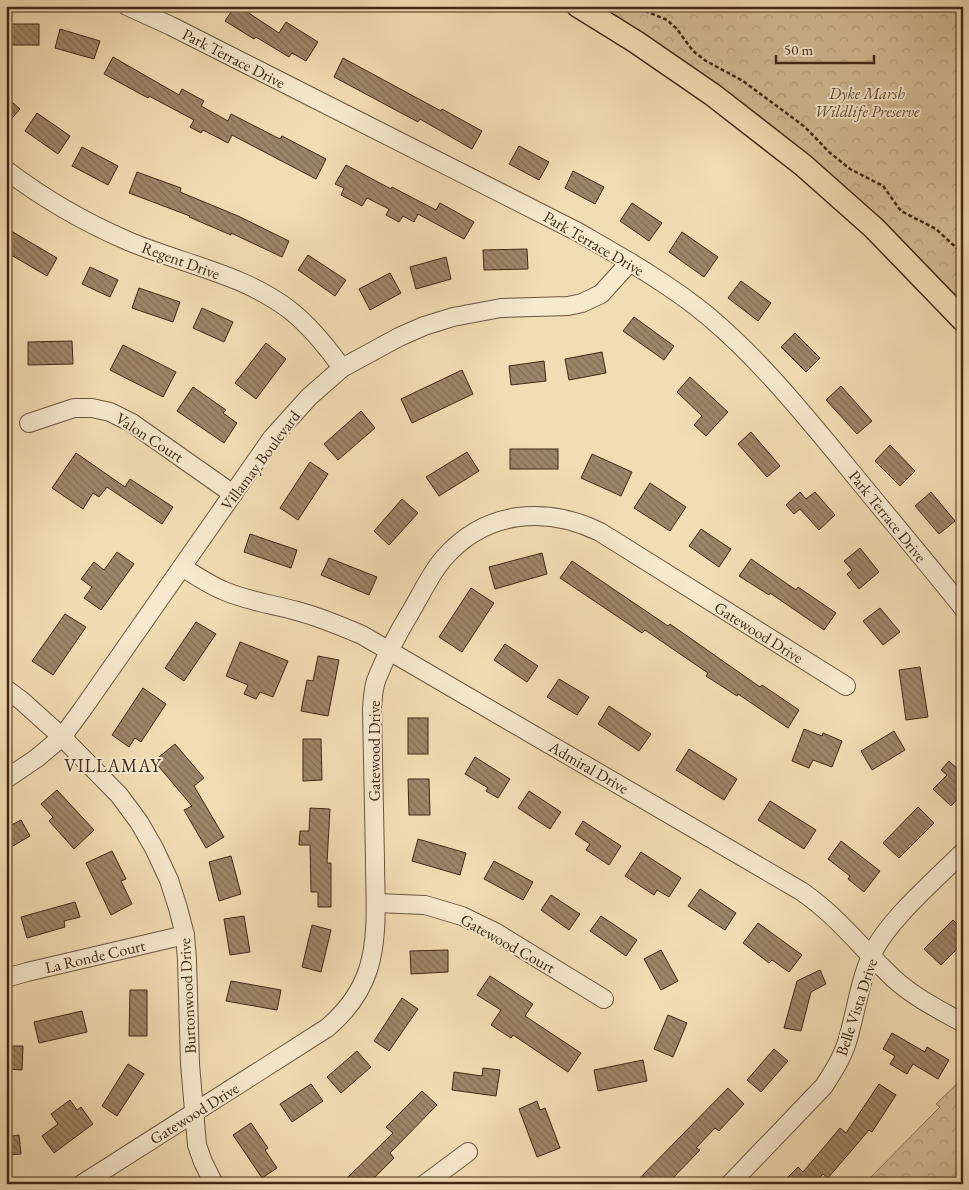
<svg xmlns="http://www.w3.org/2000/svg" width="969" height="1190" font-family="'EB Garamond',serif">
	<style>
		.park { fill: url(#park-crowns); stroke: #8a7358 }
		.building { fill: url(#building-back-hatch); stroke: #402816 }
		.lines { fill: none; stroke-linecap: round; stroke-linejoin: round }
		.minor-casing { stroke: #6c553e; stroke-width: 20 }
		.major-casing { stroke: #402816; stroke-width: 25 }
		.path { stroke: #402816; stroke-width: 2.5; stroke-dasharray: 4 2.5; stroke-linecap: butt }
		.minor { stroke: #f6e9ce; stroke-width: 18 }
		.major { stroke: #f1ddb4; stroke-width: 22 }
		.labels { text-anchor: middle; stroke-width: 4; stroke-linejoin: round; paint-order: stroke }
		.street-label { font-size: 16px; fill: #402816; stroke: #f6e9ce }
		.park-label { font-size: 16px; font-style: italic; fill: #5d4630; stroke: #f6e9ce }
		.neighbourhood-label { font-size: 18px; letter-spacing: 1px; fill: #402816; stroke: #f6e9ce }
	</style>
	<defs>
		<pattern id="park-crowns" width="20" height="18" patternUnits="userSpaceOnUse" patternTransform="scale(1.25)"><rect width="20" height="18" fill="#d3be99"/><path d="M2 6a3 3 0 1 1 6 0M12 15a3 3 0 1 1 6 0" fill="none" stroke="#b6a383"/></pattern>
		<pattern id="building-back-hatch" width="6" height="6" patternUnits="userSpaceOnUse" patternTransform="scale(1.25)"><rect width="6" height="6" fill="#9c8668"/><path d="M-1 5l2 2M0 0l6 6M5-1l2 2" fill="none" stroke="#816e55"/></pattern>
	</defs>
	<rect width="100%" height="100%" fill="#f1ddb4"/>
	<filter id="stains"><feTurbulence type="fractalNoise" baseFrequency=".004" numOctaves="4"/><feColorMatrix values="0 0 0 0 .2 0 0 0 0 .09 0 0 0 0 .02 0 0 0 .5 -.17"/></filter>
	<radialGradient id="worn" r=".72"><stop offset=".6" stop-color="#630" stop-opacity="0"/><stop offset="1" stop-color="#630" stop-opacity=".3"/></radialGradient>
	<g class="park">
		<polygon points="571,6 963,6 963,323 713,95"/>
		<polygon points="963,1078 963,1184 864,1184 940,1107 936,1104"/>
	</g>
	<g class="building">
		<polygon points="235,6 238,6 279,33 286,22 318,42 306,61 292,53 289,57 256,37 254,39 225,21"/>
		<rect x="6" y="24" width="33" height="21"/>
		<polygon points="60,29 100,41 94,59 55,48"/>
		<polygon points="113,57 179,95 182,89 204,101 201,106 228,121 231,114 280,139 282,136 326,159 316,179 232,135 228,143 203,130 201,133 190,127 194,120 149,96 148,98 104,74"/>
		<polygon points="343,58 441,111 442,109 482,131 472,149 420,119 418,122 334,77"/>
		<polygon points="6,97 20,109 6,125"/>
		<polygon points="37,113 70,136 58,154 25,131"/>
		<polygon points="519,146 549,162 539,180 509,164"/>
		<polygon points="82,147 118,166 108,185 72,166"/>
		<polygon points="346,165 391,189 392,187 436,210 440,203 474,222 464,239 418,214 414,222 403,216 399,222 386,215 389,209 367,198 362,206 341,195 344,188 335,184"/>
		<polygon points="573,171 604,187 595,204 565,188"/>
		<polygon points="137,172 181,188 180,192 238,216 289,241 282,257 231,233 231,235 189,217 190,216 129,193"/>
		<polygon points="632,203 662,223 649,241 620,221"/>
		<polygon points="6,228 57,258 47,276 6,252"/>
		<polygon points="682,232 718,257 704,277 669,252"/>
		<polygon points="527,249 528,269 484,270 483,250"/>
		<polygon points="308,255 346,280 335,296 298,270"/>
		<polygon points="446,257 451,279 416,289 410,267"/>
		<polygon points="90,267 118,280 110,297 82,284"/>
		<polygon points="390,273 401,293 370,310 359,289"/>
		<polygon points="741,281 771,303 758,321 728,298"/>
		<polygon points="139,288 180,302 173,322 132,308"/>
		<polygon points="202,308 233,322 224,342 193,328"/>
		<polygon points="634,317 674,346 664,360 623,331"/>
		<polygon points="795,333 820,358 806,372 781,347"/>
		<polygon points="72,341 73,364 28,365 28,342"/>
		<polygon points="266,343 286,359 256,399 235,383"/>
		<polygon points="123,345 176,372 163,397 110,370"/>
		<polygon points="602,352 606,373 569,380 565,359"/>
		<polygon points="544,361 546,381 511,385 509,366"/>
		<polygon points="462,370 473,394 412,423 401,399"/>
		<polygon points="690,377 728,412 706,436 694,425 702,416 677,392"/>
		<polygon points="841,386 872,421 857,434 826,400"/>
		<polygon points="193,387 226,410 223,413 237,423 224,443 177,411"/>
		<polygon points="361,411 375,428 338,460 324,444"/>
		<polygon points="751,432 780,466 767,477 738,444"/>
		<polygon points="890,445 915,471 900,486 875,461"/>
		<rect x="510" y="449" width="48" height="20"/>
		<polygon points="467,452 479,471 439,496 426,477"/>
		<polygon points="76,453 125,487 130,479 173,507 162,524 107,487 99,497 93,493 83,509 52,488"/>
		<polygon points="592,454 632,472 621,496 581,478"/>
		<polygon points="310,462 328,474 298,520 280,508"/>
		<polygon points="650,483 686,507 670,531 634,508"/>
		<polygon points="800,492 806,499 815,492 835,515 819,530 800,509 794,514 786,505"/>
		<polygon points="931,492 955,521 939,534 915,506"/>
		<polygon points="402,499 418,513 389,545 374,531"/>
		<polygon points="701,529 731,549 719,567 689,546"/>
		<polygon points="250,534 297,550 291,568 244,552"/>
		<polygon points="860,548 879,572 859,589 847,574 852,570 844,561"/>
		<polygon points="117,552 134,564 101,610 84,598 92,587 81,579 94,562 104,570"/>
		<polygon points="542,553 547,574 495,589 489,567"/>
		<polygon points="329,558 377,577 369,595 321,575"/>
		<polygon points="751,559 796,590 798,587 836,613 824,630 770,593 769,595 739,576"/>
		<polygon points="572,561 668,626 670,624 760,687 762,685 799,710 788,728 738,694 737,696 706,676 708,673 645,630 642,633 560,578"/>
		<polygon points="471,588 494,603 462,652 439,637"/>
		<polygon points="880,608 900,632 883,645 863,621"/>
		<polygon points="65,614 86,627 53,675 32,661"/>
		<polygon points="196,622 216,634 184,681 165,668"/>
		<polygon points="240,642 288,661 273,697 260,692 256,699 244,694 248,685 226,676"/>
		<polygon points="505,644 538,666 527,682 494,660"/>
		<polygon points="318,656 339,660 328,716 301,711 307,680 313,681"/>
		<polygon points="920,667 928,717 906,720 899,670"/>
		<polygon points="559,679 589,697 577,715 547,697"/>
		<polygon points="143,688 166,704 141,742 135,738 129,747 112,735"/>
		<polygon points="609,706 651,734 639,751 598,724"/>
		<rect x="408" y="718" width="20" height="36"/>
		<polygon points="804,729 822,736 823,733 842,741 832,767 813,760 809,768 792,761"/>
		<polygon points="894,731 905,750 872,770 861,751"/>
		<polygon points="303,739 321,739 322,780 303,781"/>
		<polygon points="175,744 204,778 194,786 224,837 206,848 184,810 192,806 154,761"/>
		<polygon points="689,749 737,779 724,800 676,770"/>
		<polygon points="475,757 510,779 498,798 486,791 488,788 465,774"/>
		<polygon points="949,761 963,774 963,793 951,806 933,789 947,775 941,770"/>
		<polygon points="408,779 429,779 430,815 409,815"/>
		<polygon points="57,790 94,830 74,849 49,821 53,817 41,804"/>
		<polygon points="529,791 561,812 550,829 518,808"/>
		<polygon points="770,801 816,830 804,849 758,820"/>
		<polygon points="918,807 934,823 899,858 883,843"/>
		<polygon points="310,808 330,809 327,863 331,863 331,907 318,907 318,892 311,892 310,845 299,845 300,831 309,831"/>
		<polygon points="21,820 30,836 6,850 6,828"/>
		<polygon points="583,821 621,846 609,865 586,850 590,844 575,834"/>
		<polygon points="418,839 466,853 460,875 412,861"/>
		<polygon points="841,841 880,871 864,892 848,879 850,876 828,859"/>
		<polygon points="112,851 126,879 121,881 132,904 111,915 86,863"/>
		<polygon points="641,852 681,878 669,897 657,890 654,895 625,876"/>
		<polygon points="231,856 241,894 219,901 209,862"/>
		<polygon points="494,861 533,882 523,900 484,879"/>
		<polygon points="700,889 736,913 725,930 688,906"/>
		<polygon points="551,895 580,914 569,930 541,910"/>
		<polygon points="75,902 80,917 64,921 65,927 27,938 21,917"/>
		<polygon points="244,916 250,952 230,955 224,919"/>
		<polygon points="601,916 637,940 626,956 590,931"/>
		<polygon points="953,920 963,930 963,943 941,965 924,949"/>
		<polygon points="758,923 802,955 789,972 772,960 769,963 743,943"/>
		<polygon points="312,925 331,930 321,972 302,967"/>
		<polygon points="448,950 448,972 411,974 410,951"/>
		<polygon points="661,950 678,981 661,990 644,959"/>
		<polygon points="820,970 826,984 811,992 801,1031 784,1028 797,981"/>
		<polygon points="490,976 533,1004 525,1016 581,1053 568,1072 513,1035 511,1038 491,1025 501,1010 477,995"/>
		<polygon points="231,981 281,990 277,1010 226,1001"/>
		<polygon points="130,990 147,990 147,1036 129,1036"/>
		<polygon points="402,998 418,1009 389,1051 374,1041"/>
		<polygon points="82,1011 87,1032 39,1043 34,1022"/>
		<polygon points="668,1015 687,1023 673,1057 654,1049"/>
		<polygon points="892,1033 925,1052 927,1047 949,1060 938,1079 913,1064 907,1074 890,1064 895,1056 883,1049"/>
		<polygon points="6,1046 23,1046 22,1070 6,1069"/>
		<polygon points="774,1049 788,1061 761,1092 747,1080"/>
		<polygon points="357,1051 371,1067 341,1093 327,1077"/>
		<polygon points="643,1060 647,1081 598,1091 594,1070"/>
		<polygon points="128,1064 144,1074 117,1116 102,1106"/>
		<polygon points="483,1068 500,1070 496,1096 452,1090 454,1072 482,1076"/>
		<polygon points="311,1084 323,1101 292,1122 280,1104"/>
		<polygon points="879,1084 896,1095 872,1132 869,1130 828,1178 823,1174 813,1184 781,1184 798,1167 803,1172 840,1128 846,1133"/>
		<polygon points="728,1088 744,1104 719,1131 715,1128 696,1148 700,1150 667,1184 634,1184"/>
		<polygon points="422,1091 437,1105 390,1153 394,1158 368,1184 341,1184 393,1133 386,1127"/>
		<polygon points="70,1100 77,1110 81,1107 93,1124 54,1153 42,1136 58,1124 51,1114"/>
		<polygon points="537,1101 540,1110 545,1108 560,1148 537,1157 519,1109"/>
		<polygon points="251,1123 268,1148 265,1150 277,1168 262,1178 233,1135"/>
		<polygon points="19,1135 21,1154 6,1155 6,1137"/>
	</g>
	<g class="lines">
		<defs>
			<g id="minor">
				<path d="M127 6 171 26 578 232C623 258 668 283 708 316 760 360 802 412 845 464 884 512 924 559 963 608"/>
				<path d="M6 170C44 199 84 222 128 241 182 264 244 274 291 311 311 327 327 347 342 368"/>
				<polyline points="29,423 74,408 92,408 110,412 132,423 233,494"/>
				<path d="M182 567C195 575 208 584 222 590 246 601 272 604 297 611 320 617 341 626 362 635L801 891C836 915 857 943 887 972 908 994 936 1008 963 1023"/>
				<polyline points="6,689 22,701 62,737 119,795 139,822 154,848 169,880 178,908 185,935 187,960 190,1064 197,1145 203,1162 214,1184"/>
				<polyline points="6,779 37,758 62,737 82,710 272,438 309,397 342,368 399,337 424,326 453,317 501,308 568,306 582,303 601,294 630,262"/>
				<polyline points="376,903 425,905 462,916 495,932 604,999"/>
				<polyline points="6,978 27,972 185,935"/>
				<path d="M82 1184 327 1028C346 1012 360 994 368 970 379 937 375 894 375 860 374 809 373 758 372 708 373 698 373 687 377 678 386 656 398 633 410 613 421 595 430 574 444 558 485 511 545 505 600 532L846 686"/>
				<polyline points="425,1184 468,1152"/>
				<path d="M730 1184 824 1086C833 1072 842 1058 847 1042 856 1013 859 982 872 954 889 919 935 880 963 852"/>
			</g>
			<polyline id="major" points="578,6 636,42 713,95 803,165 874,228 963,320"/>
		</defs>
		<use href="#minor" class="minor-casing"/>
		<use href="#major" class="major-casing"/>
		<polyline class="path" points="633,6 667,20 677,29 693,51 706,61 743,81 805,127 829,152 850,169 883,186 901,211 936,229 963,254"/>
		<use href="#minor" class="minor"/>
		<use href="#major" class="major"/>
	</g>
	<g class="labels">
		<g class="street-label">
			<text transform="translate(234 58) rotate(27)" y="6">Park Terrace Drive</text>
			<text transform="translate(594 243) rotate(30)" y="6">Park Terrace Drive</text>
			<text transform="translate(181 260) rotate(20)" y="6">Regent Drive</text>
			<text transform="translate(150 437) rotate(33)" y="6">Valon Court</text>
			<text transform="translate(260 460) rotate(-53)" y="6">Villamay Boulevard</text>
			<text transform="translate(888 516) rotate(51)" y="6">Park Terrace Drive</text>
			<text transform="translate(759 632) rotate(32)" y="6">Gatewood Drive</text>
			<text transform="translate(374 751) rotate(-90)" y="6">Gatewood Drive</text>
			<text transform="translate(589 767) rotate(30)" y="6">Admiral Drive</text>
			<text transform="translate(508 943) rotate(29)" y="6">Gatewood Court</text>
			<text transform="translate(95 956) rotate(-13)" y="6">La Ronde Court</text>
			<text transform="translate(187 996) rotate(-93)" y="6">Burtonwood Drive</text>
			<text transform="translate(856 1007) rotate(-72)" y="6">Belle Vista Drive</text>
			<text transform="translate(194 1113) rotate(-32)" y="6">Gatewood Drive</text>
		</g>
		<g class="park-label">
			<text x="867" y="99">Dyke Marsh<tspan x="867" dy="18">Wildlife Preserve</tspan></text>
		</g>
		<g class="neighbourhood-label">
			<text x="113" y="772">VILLAMAY</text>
		</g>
	</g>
	<rect width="969" height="1190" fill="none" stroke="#f1ddb4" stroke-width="25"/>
	<rect x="8" y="8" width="954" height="1175" fill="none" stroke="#402816" stroke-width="2.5"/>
	<rect x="12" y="12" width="944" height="1165" fill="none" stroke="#402816"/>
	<path d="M776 55v8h98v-8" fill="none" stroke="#402816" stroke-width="2.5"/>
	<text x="784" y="55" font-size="15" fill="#402816" stroke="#f6e9ce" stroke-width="4" paint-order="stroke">50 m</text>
	<rect width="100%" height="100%" filter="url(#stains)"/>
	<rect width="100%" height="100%" fill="url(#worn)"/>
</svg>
